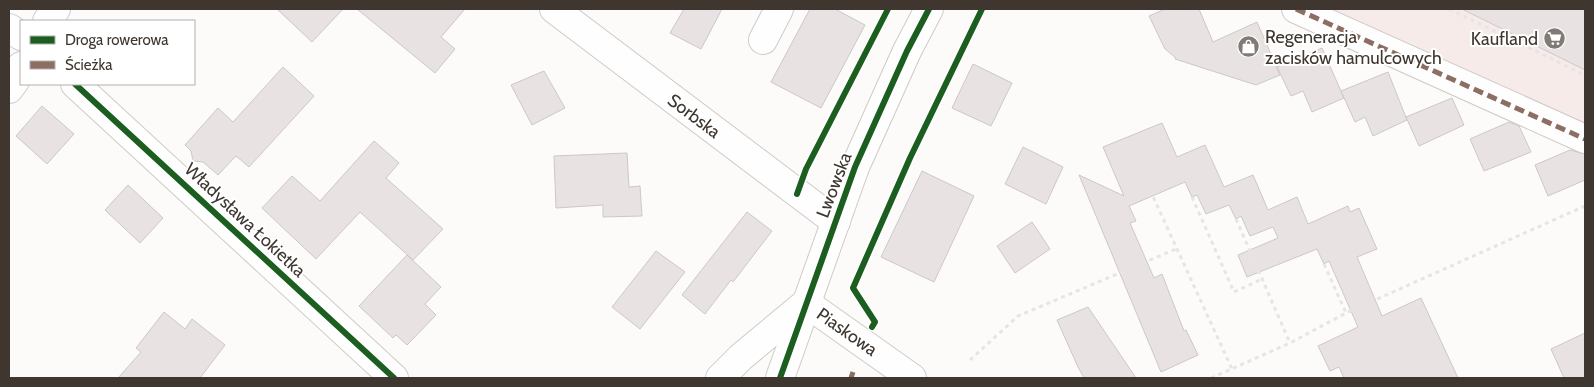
<svg xmlns="http://www.w3.org/2000/svg" width="1594" height="387" font-family="Cabin,sans-serif">
	<style>
		.commercial { fill: #f6ebe9 }
		.building { fill: #e8e2e3; stroke: #ccc7c9 }
		.lines { fill: none; stroke-linecap: round; stroke-linejoin: round }
		.minor-casing { stroke: #cfcac6; stroke-width: 30 }
		.path { stroke: #e6e5e4; stroke-width: 3; stroke-dasharray: 4 4; stroke-linecap: butt }
		.minor { stroke: #fffefe; stroke-width: 28 }
		.quiet { stroke: #8d6e63; stroke-width: 5; stroke-dasharray: 10 5; stroke-linecap: butt }
		.cycleway-casing { stroke: #fff; stroke-width: 9 }
		.cycleway { stroke: #1b5e20; stroke-width: 6 }
		.labels { text-anchor: middle; stroke-width: 4; stroke-linejoin: round; paint-order: stroke }
		.poi-label { font-size: 18px; fill: #3e362f; stroke: #fff; text-anchor: start }
		.street-label { font-size: 18px; fill: #3e362f; stroke: #fff }
	</style>
	<rect width="100%" height="100%" fill="#fdfbf9"/>
	<polygon class="commercial" points="1327,9 1585,9 1585,125"/>
	<g class="building">
		<polygon points="277,9 343,9 312,42"/>
		<polygon points="357,9 465,9 441,37 455,49 435,73"/>
		<polygon points="684,9 722,9 701,49 670,33"/>
		<polygon points="810,9 835,9 865,25 821,108 771,82"/>
		<polygon points="1165,9 1199,9 1213,42 1257,22 1280,75 1256,85 1175,59 1176,58 1165,49 1149,16"/>
		<polygon points="1462,9 1585,9 1585,70"/>
		<polygon points="1322,48 1344,98 1312,112 1303,91 1291,96 1277,67"/>
		<polygon points="973,64 1012,83 991,126 952,108"/>
		<polygon points="283,67 314,96 249,167 236,156 218,175 203,162 193,161 191,151 185,145 218,108 233,122"/>
		<polygon points="544,71 565,108 532,125 511,85"/>
		<polygon points="1388,72 1407,120 1373,136 1365,117 1355,122 1341,91"/>
		<polygon points="1452,98 1464,125 1419,146 1406,117"/>
		<polygon points="42,106 74,134 47,164 16,136"/>
		<polygon points="1509,122 1519,126 1531,152 1484,171 1470,139"/>
		<polygon points="1162,123 1177,157 1205,145 1224,187 1253,175 1268,210 1297,197 1308,224 1348,206 1350,212 1359,208 1377,249 1357,257 1382,316 1421,298 1458,378 1344,378 1339,367 1330,371 1318,346 1358,327 1329,261 1324,264 1317,249 1247,277 1238,255 1278,238 1273,227 1250,236 1241,216 1236,219 1229,205 1206,214 1197,195 1192,197 1185,182 1129,206 1136,221 1130,223 1154,278 1162,274 1184,331 1186,330 1198,355 1161,372 1079,175 1124,196 1103,147"/>
		<polygon points="374,141 399,163 386,178 443,229 413,260 360,212 316,259 262,208 292,176 320,201"/>
		<polygon points="1023,147 1063,167 1046,204 1005,184"/>
		<polygon points="1570,150 1585,154 1585,180 1548,196 1535,165"/>
		<polygon points="627,153 629,187 640,186 642,216 603,217 603,205 556,208 554,156"/>
		<polygon points="922,171 974,196 934,282 881,257"/>
		<polygon points="128,185 163,218 140,243 105,210"/>
		<polygon points="747,212 772,231 733,282 731,280 705,314 682,295"/>
		<polygon points="1032,222 1050,249 1015,273 997,246"/>
		<polygon points="656,251 685,272 640,329 612,307"/>
		<polygon points="407,255 441,287 425,304 436,315 407,345 396,335 393,338 359,306"/>
		<polygon points="1088,307 1136,378 1084,378 1078,367 1057,320"/>
		<polygon points="164,312 185,329 192,319 225,345 200,378 118,378 141,352 136,348"/>
		<polygon points="1585,333 1585,378 1564,378 1551,349"/>
	</g>
	<g class="lines">
		<defs>
			<g id="minor">
				<polyline points="554,9 836,222"/>
				<polyline points="1296,9 1585,139"/>
				<polyline points="47,21 56,9"/>
				<polyline points="9,28 21,36"/>
				<polyline points="763,40 779,9"/>
				<polyline points="75,84 394,378"/>
				<polyline points="9,89 15,81 21,66"/>
				<polyline points="720,378 741,357 806,303 912,378"/>
				<polyline points="780,378 855,167 907,51 929,9"/>
			</g>
		</defs>
		<use href="#minor" class="minor-casing"/>
		<g class="path">
			<polyline points="1449,9 1585,75"/>
			<polyline points="1150,190 1232,369"/>
			<polyline points="1192,197 1234,292 1262,279"/>
			<polyline points="1236,219 1290,343"/>
			<polyline points="1324,264 1346,313"/>
			<polyline points="970,360 1018,316 1176,249"/>
			<polyline points="1211,378 1290,343 1346,313 1585,206"/>
		</g>
		<use href="#minor" class="minor"/>
		<g class="quiet">
			<polyline points="1296,9 1585,139"/>
			<polyline points="851,378 853,372"/>
		</g>
		<defs>
			<g id="cycleway">
				<polyline points="75,84 394,378"/>
				<polyline points="797,194 806,169 888,9"/>
				<polyline points="872,327 875,322 853,288 910,158 982,9"/>
				<polyline points="780,378 855,167 907,51 929,9"/>
			</g>
		</defs>
		<use href="#cycleway" class="cycleway-casing"/>
		<use href="#cycleway" class="cycleway"/>
	</g>
	<defs>
		<symbol id="supermarket-disc" viewBox="-11 -11 22 22"><circle r="9.5" fill="#817b76" stroke="#fff"/><path d="M-6-5.5h2.5l.6 2H6L4.5 2H-2.5L-4.4-4H-6ZM-1.5 3.2a1.3 1.3 0 1 0 .1 0ZM3 3.2a1.3 1.3 0 1 0 .1 0Z" fill="#fff"/></symbol>
		<symbol id="shop-disc" viewBox="-11 -11 22 22"><circle r="9.5" fill="#817b76" stroke="#fff"/><path d="M-5-2.5h2.3a2.7 3.5 0 0 1 5.4 0H5L5.5 6h-11ZM-1.5-2.5h3a1.5 2.3 0 0 0-3 0Z" fill="#fff"/></symbol>
	</defs>
	<g fill-rule="evenodd">
		<use href="#supermarket-disc" x="1542" y="26" width="25" height="25"/>
		<use href="#shop-disc" x="1236" y="34" width="25" height="25"/>
	</g>
	<g class="labels">
		<g class="poi-label">
			<text x="1265" y="43">Regeneracja<tspan x="1265" dy="21">zacisków hamulcowych</tspan></text>
			<text x="1538" y="45" text-anchor="end">Kaufland</text>
		</g>
		<g class="street-label">
			<text transform="translate(694 116) rotate(37)" y="6">Sorbska</text>
			<text transform="translate(834 185) rotate(-69)" y="6">Lwowska</text>
			<text transform="translate(245 220) rotate(43)" y="6">Władysława Łokietka</text>
			<text transform="translate(847 332) rotate(35)" y="6">Piaskowa</text>
		</g>
	</g>
	<rect width="1594" height="387" fill="none" stroke="#3e362f" stroke-width="20"/>
	<rect x="20" y="20" width="175" height="65" fill="#ffffff" stroke="#b2afac"/>
	<rect x="30" y="36" width="25" height="8" fill="#1b5e20" stroke="#b2afac"/>
	<text x="65" y="45" font-size="15" fill="#3e362f">Droga rowerowa</text>
	<rect x="30" y="61" width="25" height="8" fill="#8d6e63" stroke="#b2afac"/>
	<text x="65" y="70" font-size="15" fill="#3e362f">Ścieżka</text>
</svg>
